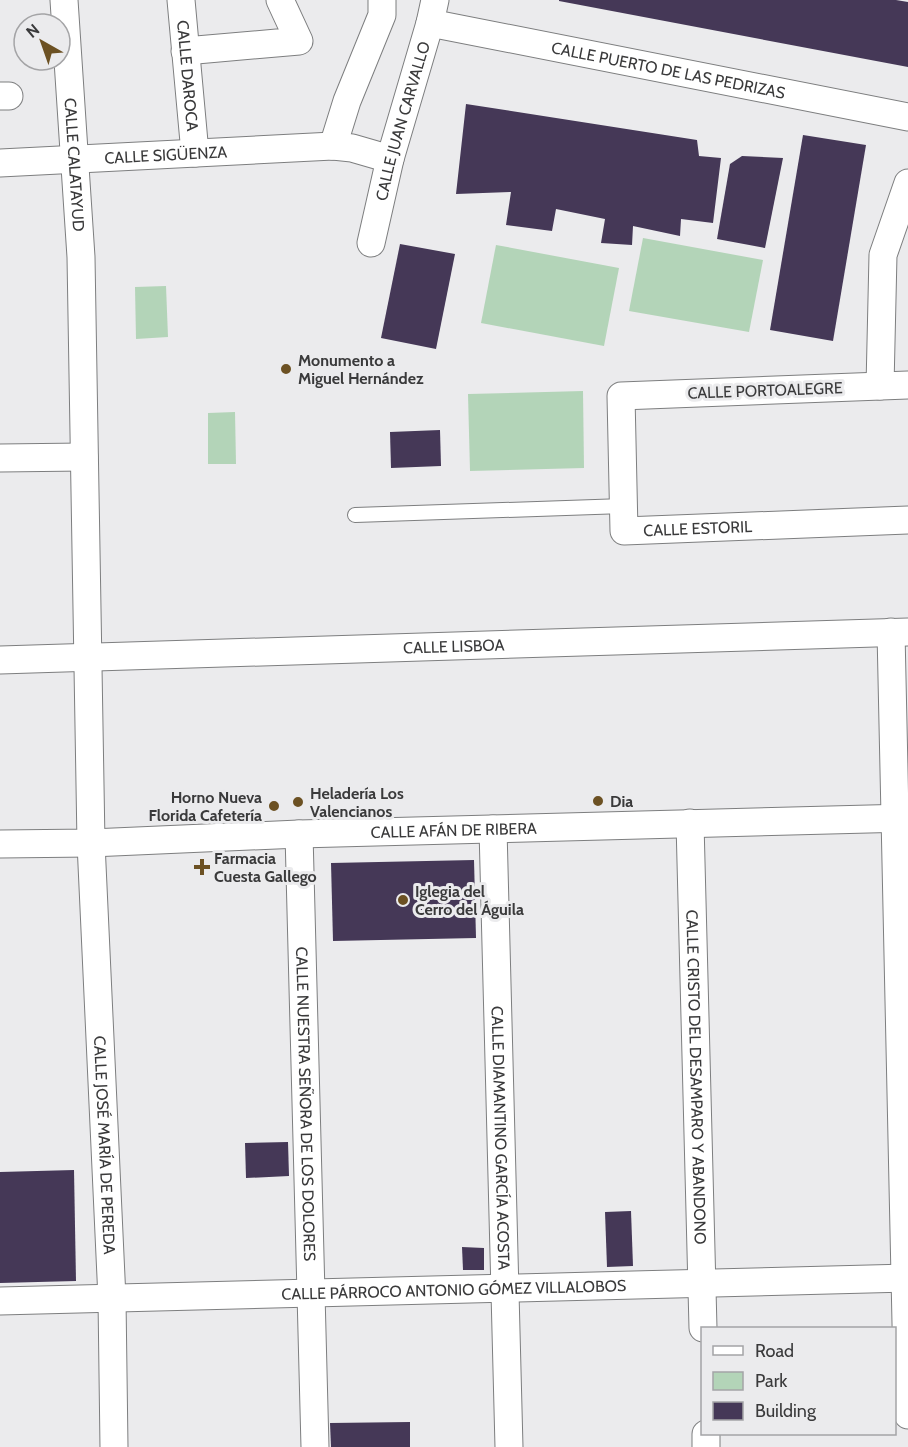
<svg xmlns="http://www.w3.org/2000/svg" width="908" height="1447" font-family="Cabin,sans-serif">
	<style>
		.green { fill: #b3d4b8 }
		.building { fill: #453857 }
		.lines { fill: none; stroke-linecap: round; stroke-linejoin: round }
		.lane-casing { stroke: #7d7e7f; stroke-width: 16 }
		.street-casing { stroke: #7d7e7f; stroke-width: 29 }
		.lane { stroke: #fff; stroke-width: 14 }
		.street { stroke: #fff; stroke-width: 27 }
		.poi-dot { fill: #6c5123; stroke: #ebebed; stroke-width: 2 }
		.labels { text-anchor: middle; stroke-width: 6; stroke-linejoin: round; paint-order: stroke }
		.street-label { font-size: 16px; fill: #3a3a3b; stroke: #ebebed }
		.poi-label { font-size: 16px; font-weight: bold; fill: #3a3a3b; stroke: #ebebed; text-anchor: start }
	</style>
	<rect width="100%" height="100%" fill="#ebebed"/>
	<g class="green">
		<polygon points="643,238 763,260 749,332 629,311"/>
		<polygon points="496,245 619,268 604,346 481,323"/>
		<polygon points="166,286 168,337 136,339 135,287"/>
		<polygon points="583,391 584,468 470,471 468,394"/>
		<polygon points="235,412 236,464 208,464 208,413"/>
	</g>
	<g class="building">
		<polygon points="559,0 896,0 908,2 908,67 559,1"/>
		<polygon points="466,104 697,140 699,156 721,158 713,223 681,219 680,236 633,226 632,245 601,243 605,219 556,209 552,231 506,225 511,192 456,194"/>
		<polygon points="803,135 866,145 833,341 770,330"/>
		<polygon points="742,156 783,158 765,248 717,239 730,164"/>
		<polygon points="400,244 455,254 436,349 381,338"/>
		<polygon points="440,430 441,466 391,468 390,432"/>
		<polygon points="474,860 476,938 333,941 331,863"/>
		<polygon points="288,1142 289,1176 246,1178 245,1143"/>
		<polygon points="74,1170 76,1281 0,1283 0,1172"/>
		<polygon points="631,1211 633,1266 607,1267 605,1212"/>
		<polygon points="462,1247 484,1248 484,1270 463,1270"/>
		<polygon points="410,1422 410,1447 331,1447 330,1423"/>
	</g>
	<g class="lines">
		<defs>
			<polyline id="lane" points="355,515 624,506"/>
			<g id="street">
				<path id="s1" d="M64 0 81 257 91 843 112 1299 114 1447"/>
				<path id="s2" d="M181 0 195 153"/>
				<path id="s3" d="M430 23 908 117"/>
				<polyline points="185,51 299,41 280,0"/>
				<polyline points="0,96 9,96"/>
				<polyline points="333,146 347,101 382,15 382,0"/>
				<path id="s4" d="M0 163 333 146 352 148 390 159"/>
				<path id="s5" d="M371 243 390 159 430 23 435 0"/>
				<path id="s6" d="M908 385 621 396 624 531 908 520"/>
				<polyline points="880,386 883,255 908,183"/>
				<polyline points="0,458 84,457"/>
				<polyline points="891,632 908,1415"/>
				<path id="s7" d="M0 660 908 632"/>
				<path id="s8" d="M690 823 703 1328"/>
				<path id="s9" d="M493 829 509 1447"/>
				<path id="s10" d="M299 834 315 1447"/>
				<path id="s11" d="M0 844 91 843 299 834 908 818"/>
				<path id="s12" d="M0 1301 908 1278"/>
				<polyline points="706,1434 706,1447"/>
			</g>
		</defs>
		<use href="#lane" class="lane-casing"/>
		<use href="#street" class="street-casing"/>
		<use href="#lane" class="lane"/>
		<use href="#street" class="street"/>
	</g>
	<g class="poi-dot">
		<circle cx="286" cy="369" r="6"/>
		<circle cx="598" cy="801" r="6"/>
		<circle cx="298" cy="802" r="6"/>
		<circle cx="274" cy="806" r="6"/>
		<path d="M199 858h6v6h6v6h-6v6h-6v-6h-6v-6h6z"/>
		<circle cx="403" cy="900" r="6"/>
	</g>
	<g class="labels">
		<g class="street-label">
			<text dy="6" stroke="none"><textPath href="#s3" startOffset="243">CALLE PUERTO DE LAS PEDRIZAS</textPath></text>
			<text dy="6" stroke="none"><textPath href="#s2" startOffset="76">CALLE DAROCA</textPath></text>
			<text dy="6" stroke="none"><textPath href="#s5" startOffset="126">CALLE JUAN CARVALLO</textPath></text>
			<text dy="6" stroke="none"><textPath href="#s4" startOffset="166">CALLE SIGÜENZA</textPath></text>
			<text dy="6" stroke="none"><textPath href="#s1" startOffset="165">CALLE CALATAYUD</textPath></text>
			<text transform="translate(765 390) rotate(-2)" y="6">CALLE PORTOALEGRE</text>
			<text dy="6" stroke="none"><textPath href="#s6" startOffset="496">CALLE ESTORIL</textPath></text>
			<text dy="6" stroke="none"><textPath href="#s7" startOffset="454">CALLE LISBOA</textPath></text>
			<text dy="6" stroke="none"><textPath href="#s11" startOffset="454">CALLE AFÁN DE RIBERA</textPath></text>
			<text dy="6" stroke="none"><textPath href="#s8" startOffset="254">CALLE CRISTO DEL DESAMPARO Y ABANDONO</textPath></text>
			<text dy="6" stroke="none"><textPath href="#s10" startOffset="270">CALLE NUESTRA SEÑORA DE LOS DOLORES</textPath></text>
			<text dy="6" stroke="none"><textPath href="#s9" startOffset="309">CALLE DIAMANTINO GARCÍA ACOSTA</textPath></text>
			<text dy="6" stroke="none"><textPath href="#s1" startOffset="1146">CALLE JOSÉ MARÍA DE PEREDA</textPath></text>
			<text dy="6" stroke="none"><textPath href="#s12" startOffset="454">CALLE PÁRROCO ANTONIO GÓMEZ VILLALOBOS</textPath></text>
		</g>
		<g class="poi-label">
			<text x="298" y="366">Monumento a<tspan x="298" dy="18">Miguel Hernández</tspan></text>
			<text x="310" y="799">Heladería Los<tspan x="310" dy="18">Valencianos</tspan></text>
			<text x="262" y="803" text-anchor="end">Horno Nueva<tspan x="262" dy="18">Florida Cafetería</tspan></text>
			<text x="610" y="807">Dia</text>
			<text x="214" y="864">Farmacia<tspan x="214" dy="18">Cuesta Gallego</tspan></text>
			<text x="415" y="897">Iglegia del<tspan x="415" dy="18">Cerro del Águila</tspan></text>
		</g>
	</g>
	<rect x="701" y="1327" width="195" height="108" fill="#ebebed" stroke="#a4a4a6" stroke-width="1.5"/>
	<rect x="713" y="1346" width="30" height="9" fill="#ffffff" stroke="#a4a4a6" stroke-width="1.5"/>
	<text x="755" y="1357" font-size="18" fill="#3a3a3b">Road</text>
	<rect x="713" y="1372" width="30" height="18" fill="#b3d4b8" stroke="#a4a4a6" stroke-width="1.5"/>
	<text x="755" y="1387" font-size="18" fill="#3a3a3b">Park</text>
	<rect x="713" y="1402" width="30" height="18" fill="#453857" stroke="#a4a4a6" stroke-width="1.5"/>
	<text x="755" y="1417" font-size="18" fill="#3a3a3b">Building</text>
	<g transform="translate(42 42) rotate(320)"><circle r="28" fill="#ebebed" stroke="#a4a4a6" stroke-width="1.5"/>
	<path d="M0-4.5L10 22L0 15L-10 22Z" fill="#6c5123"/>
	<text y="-9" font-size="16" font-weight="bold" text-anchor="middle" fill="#3a3a3b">N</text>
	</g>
</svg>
